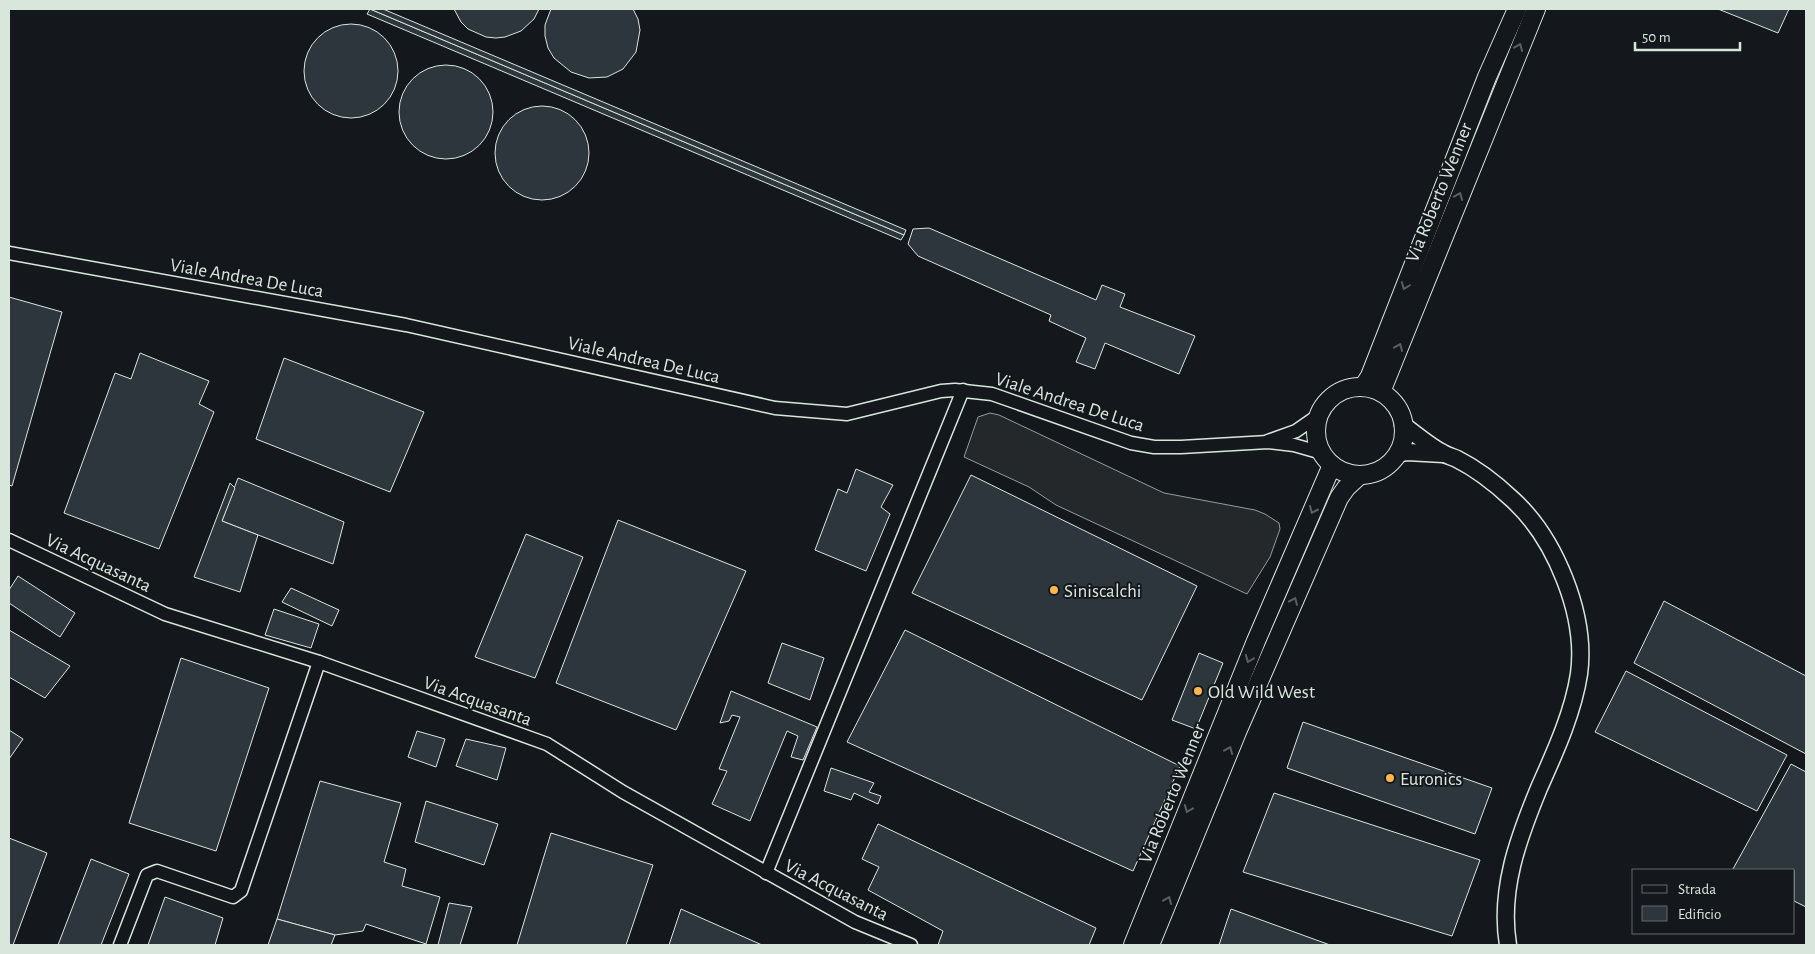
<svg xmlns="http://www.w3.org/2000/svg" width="1815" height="954" font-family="'Alegreya Sans',sans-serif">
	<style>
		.parking { fill: #24282b; stroke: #939e99 }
		.building { fill: #2c363c; stroke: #d8e6dc }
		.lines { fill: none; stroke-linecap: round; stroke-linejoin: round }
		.minor-casing { stroke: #d8e6dc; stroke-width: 15 }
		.tertiary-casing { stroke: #d8e6dc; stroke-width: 19 }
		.secondary-casing { stroke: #d8e6dc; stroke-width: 20 }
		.minor { stroke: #14181c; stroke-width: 12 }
		.tertiary { stroke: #14181c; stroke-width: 16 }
		.secondary { stroke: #14181c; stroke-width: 18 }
		.oneway { stroke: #59605f }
		.poi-dot { fill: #ffb74d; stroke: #14181c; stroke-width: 2 }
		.labels { text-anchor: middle; stroke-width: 4; stroke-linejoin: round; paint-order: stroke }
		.street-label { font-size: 19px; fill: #d8e6dc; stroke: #14181c }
		.poi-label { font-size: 19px; fill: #d8e6dc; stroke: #14181c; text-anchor: start }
	</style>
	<rect width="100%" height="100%" fill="#14181c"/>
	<polygon class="parking" points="990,413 999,415 1164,493 1255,510 1265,514 1279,523 1280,529 1270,557 1247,594 1056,505 1029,487 964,457 978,417"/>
	<g class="building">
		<polygon points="370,9 904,235 901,240 367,14"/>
		<polygon points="370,9 383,9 906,230 904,235"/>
		<polygon points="454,9 539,9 534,19 521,31 505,37 496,38 486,37 468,29 461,22"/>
		<polygon points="551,9 633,9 638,19 640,30 636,52 623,69 607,77 589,78 571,72 554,58 548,48 545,36 545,25"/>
		<polygon points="1718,9 1789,9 1778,33"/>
		<circle cx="351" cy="71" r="47"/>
		<circle cx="446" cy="112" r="47"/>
		<circle cx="542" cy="153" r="47"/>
		<polygon points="929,228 1096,300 1102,285 1125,294 1120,307 1195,336 1179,374 1105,343 1095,369 1076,362 1086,338 1049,321 1051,315 918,256 908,244 913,229"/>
		<polygon points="9,297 62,312 12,486 9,485"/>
		<polygon points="140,353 209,381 199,404 214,412 159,549 64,513 115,373 131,379"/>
		<polygon points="284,358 424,412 390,492 256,439"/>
		<polygon points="856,469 893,485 881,507 890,514 866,571 815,550 838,489 847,493"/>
		<polygon points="971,475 1197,586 1142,700 912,593"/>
		<polygon points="238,478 344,522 333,564 222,521"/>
		<polygon points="230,483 235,488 222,521 258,535 240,592 194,577"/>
		<polygon points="618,520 746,571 676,730 556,683"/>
		<polygon points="526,534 583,557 535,678 475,657"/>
		<polygon points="18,576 75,613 60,637 9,603 9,590"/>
		<polygon points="291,588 339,610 332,626 282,602"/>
		<polygon points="1664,601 1806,676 1806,754 1634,663"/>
		<polygon points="274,609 319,624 311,648 265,635"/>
		<polygon points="9,630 70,666 45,698 9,677"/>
		<polygon points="905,630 1180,766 1133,871 847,742"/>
		<polygon points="782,643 824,658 810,700 768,683"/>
		<polygon points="1199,653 1223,663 1196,729 1172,720"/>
		<polygon points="181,658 269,688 216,851 129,823"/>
		<polygon points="1626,671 1787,755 1757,811 1595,732"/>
		<polygon points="731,691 817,727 803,760 791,757 798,736 787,731 750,821 712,804 727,771 719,769 740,717 732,715 729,721 720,723"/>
		<polygon points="1303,722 1492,788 1475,834 1287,768"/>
		<polygon points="9,730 23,739 9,759"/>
		<polygon points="417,731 445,739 436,767 408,757"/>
		<polygon points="466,739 506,748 497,780 456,766"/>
		<polygon points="1791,764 1806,772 1806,907 1794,901 1794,870 1736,870 1733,869"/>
		<polygon points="831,768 874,783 869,792 881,796 878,804 854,793 851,800 824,791"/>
		<polygon points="320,781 401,803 384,862 406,869 402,886 440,897 426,944 366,924 363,931 335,935 277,919"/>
		<polygon points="1274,793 1480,860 1452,936 1243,872"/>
		<polygon points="426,801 498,824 484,865 415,842"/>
		<polygon points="878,824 1096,928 1089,945 938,945 943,931 868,890 879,867 862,859"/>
		<polygon points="551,833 653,865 626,945 517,945"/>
		<polygon points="9,838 47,853 13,945 9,945"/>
		<polygon points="91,859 129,874 101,945 58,945"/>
		<polygon points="165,897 223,918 215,945 148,945"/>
		<polygon points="449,903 472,907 460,945 438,945"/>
		<polygon points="681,909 762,945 669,945"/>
		<polygon points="1231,909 1330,945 1219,945"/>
		<polygon points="277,919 335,935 331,945 268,945"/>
	</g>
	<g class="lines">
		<defs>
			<g id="minor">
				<polyline points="9,253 406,325 775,408 847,414 941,391 955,390 992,394 1131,443 1154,447 1181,447 1268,442 1294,445 1322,453"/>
				<polyline points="1268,441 1296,431 1319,415"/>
				<polyline points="9,540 165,614 319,662 547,744 623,792 855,922 911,945"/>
				<polyline points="766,873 963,390"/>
				<polyline points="120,945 147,875 157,871 233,897 241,891 319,662"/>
			</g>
			<g id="tertiary">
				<path d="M1403 425C1416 434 1429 446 1443 453 1448 456 1453 457 1457 459 1477 469 1496 484 1512 499 1555 538 1587 615 1579 674 1573 713 1555 752 1539 788 1518 839 1499 890 1508 945"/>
				<polyline points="1397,454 1407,452 1443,454"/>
			</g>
			<g id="secondary">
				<polyline points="1363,387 1370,376 1487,77 1517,9"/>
				<circle cx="1360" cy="431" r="44"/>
				<polyline points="1381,392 1536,9"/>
				<polyline points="1133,945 1256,641 1332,465"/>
				<polyline points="1150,945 1237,732 1339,498 1346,488 1360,475"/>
			</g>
		</defs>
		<use href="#minor" class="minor-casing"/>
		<use href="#tertiary" class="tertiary-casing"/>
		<use href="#secondary" class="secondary-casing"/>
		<use href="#minor" class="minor"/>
		<use href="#tertiary" class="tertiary"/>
		<use href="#secondary" class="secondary"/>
	</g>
	<defs><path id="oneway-chevron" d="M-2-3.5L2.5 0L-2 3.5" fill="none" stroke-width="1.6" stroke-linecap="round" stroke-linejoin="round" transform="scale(1.25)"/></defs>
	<g class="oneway">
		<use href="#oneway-chevron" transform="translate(1519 47) rotate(-67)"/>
		<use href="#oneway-chevron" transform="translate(1459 196) rotate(-68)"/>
		<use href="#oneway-chevron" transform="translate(1405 286) rotate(111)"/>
		<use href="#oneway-chevron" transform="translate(1399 347) rotate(-68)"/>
		<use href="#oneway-chevron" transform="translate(1313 510) rotate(114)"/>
		<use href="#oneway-chevron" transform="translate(1294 601) rotate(-66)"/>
		<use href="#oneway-chevron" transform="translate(1249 659) rotate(112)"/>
		<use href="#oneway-chevron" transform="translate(1229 750) rotate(-68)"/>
		<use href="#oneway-chevron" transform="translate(1188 809) rotate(112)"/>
		<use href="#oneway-chevron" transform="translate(1168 900) rotate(-68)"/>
	</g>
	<g class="poi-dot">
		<circle cx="1054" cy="590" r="5"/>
		<circle cx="1198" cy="691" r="5"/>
		<circle cx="1390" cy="778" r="5"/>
	</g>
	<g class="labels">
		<g class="street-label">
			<text transform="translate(1438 192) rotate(-68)" y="7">Via Roberto Wenner</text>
			<text transform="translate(247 277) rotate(10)" y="7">Viale Andrea De Luca</text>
			<text transform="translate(644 359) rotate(13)" y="7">Viale Andrea De Luca</text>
			<text transform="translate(1070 401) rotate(18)" y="7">Viale Andrea De Luca</text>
			<text transform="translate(99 562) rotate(25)" y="7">Via Acquasanta</text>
			<text transform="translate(478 700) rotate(20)" y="7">Via Acquasanta</text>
			<text transform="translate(1171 793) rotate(-68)" y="7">Via Roberto Wenner</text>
			<text transform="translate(837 889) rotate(27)" y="7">Via Acquasanta</text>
		</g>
		<g class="poi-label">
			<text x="1064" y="597">Siniscalchi</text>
			<text x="1208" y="698">Old Wild West</text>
			<text x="1400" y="785">Euronics</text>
		</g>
	</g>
	<rect width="1815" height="954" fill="none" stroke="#d8e6dc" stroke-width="20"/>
	<rect x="1632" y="869" width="162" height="65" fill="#14181c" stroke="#626a69"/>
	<rect x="1642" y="885" width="25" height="8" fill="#14181c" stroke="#626a69"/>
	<text x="1678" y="894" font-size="15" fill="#d8e6dc">Strada</text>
	<rect x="1642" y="906" width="25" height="15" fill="#2c363c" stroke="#626a69"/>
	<text x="1678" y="919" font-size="15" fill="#d8e6dc">Edificio</text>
	<path d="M1635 42v8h105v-8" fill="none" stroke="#d8e6dc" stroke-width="2.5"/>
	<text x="1642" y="42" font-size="15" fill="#d8e6dc" stroke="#14181c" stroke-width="4" paint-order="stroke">50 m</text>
</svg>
